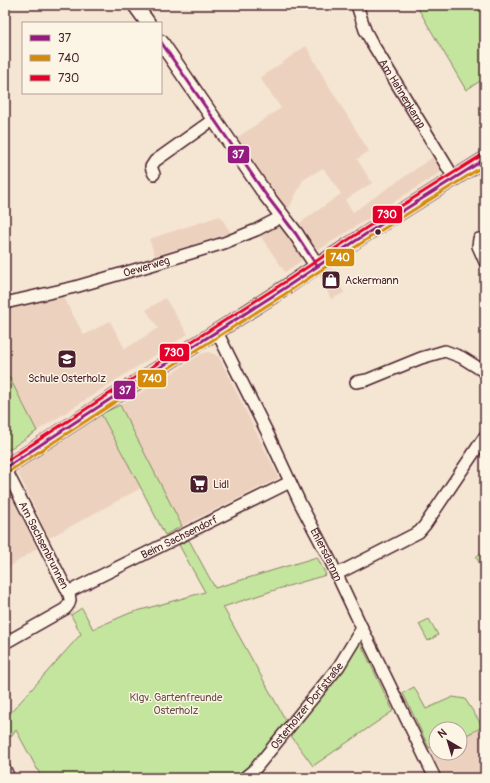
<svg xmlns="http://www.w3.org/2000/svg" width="490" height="783" font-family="Pangolin,sans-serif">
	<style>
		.built { fill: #ecd2be }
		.green { fill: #c4e59e; stroke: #878264 }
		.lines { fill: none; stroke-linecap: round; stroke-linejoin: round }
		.minor-casing { stroke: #4a1f2b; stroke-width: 14 }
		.major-casing { stroke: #4a1f2b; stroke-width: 17 }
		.minor { stroke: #fcf5e5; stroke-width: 11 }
		.major { stroke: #fcf5e5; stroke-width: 14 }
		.bus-1-casing { stroke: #fcf5e5; stroke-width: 6 }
		.bus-2-casing { stroke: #fcf5e5; stroke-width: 6 }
		.bus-3-casing { stroke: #fcf5e5; stroke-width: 6 }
		.bus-1 { stroke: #951b81; stroke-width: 3 }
		.bus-2 { stroke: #d48b09; stroke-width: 3 }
		.bus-3 { stroke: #e4002b; stroke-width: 3 }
		.bus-dot { fill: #4a1f2b; stroke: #fcf5e5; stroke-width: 1.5 }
		.labels { text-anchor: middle; stroke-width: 3; stroke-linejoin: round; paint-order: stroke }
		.street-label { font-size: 11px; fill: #4a1f2b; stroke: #fcf5e5 }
		.poi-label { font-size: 11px; fill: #4a1f2b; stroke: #fcf5e5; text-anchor: start }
		.park-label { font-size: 11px; fill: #685048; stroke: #fcf5e5 }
		.line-badge { stroke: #fcf5e5; stroke-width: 1.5 }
		.badge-label { font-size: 11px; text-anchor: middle; font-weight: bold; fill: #fff }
	</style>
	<rect width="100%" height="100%" fill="#f5e5d3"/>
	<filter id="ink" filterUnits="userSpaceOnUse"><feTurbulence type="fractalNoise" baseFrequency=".025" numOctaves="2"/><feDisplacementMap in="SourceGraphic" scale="8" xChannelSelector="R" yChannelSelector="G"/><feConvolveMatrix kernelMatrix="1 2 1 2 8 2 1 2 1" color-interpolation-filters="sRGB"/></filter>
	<g filter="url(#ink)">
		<g class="built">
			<polygon points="306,46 324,78 369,151 357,159 372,183 345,200 353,212 433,157 441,172 322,248 317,249 309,242 297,225 341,194 323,168 303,180 287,212 277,201 235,139 281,108 260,78"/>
			<polygon points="220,216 231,233 155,256 149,239"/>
			<polygon points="276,225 284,228 304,259 285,272 259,234"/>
			<polygon points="333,269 344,293 331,299 320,276"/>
			<polygon points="62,295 84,335 110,321 125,349 158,328 146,310 165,298 188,334 37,431 5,369 5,309"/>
			<polygon points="208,352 214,354 219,357 279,478 182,526 120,405 165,378 201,354"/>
			<polygon points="101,414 141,488 49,538 16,469"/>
			<polygon points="5,484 37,548 5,570"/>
			<polygon points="485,726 485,778 444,778 429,748 436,745 436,753 460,753 460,738"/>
		</g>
		<g class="green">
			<polygon points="416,5 485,5 485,78 466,90"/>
			<polygon points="305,265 306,268 232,315 235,310"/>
			<polygon points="5,369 37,431 5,452"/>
			<polygon points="120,405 182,526 165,535 141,488 101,414"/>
			<polygon points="189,540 215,588 317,557 326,575 278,589 223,607 286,721 250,766 234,778 42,778 16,730 5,743 5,719 81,634 71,615 82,608 93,629 130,613 205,592 179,545"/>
			<polygon points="485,549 485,573 476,557"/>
			<polygon points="429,619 438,635 428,641 419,624"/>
			<polygon points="357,641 360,642 393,711 313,766 289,733"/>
			<polygon points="414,687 426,709 453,697 465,699 483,727 460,738 460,729 436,729 436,745 429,748 403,693"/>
		</g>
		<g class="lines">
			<defs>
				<g id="minor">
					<path id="s1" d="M357 5 365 30 372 43 454 178"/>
					<polyline points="154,174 151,167 155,161 214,119"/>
					<polyline points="479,239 478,246 485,262"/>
					<path id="s2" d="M5 303 75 287 148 266 224 243 256 230 283 216"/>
					<path id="s3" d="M217 332 267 432 301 505 331 562 362 628 435 778"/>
					<polyline points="356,382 367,380 421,358 445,351 461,357 485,372"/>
					<polyline points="337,574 419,532 425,525 485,436"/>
					<path id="s4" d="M68 592 290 482"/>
					<path d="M5 643 65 609C71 603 71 599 68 592L5 468"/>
					<polyline points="5,769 9,778"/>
					<path id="s5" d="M244 778 255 769 339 666 362 628"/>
				</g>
				<g id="major">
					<polyline points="135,5 148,23"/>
					<polyline points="161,42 266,195 296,234 317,266"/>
					<polyline points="5,468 109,400 282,290 317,266 369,232 485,159"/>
				</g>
			</defs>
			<use href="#minor" class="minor-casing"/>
			<use href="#major" class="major-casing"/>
			<use href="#minor" class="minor"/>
			<use href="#major" class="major"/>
			<defs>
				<g id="bus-1">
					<polyline points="161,42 266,195 296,234 317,266"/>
					<polyline points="5,468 109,400 282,290 369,232 485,159"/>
				</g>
				<polyline id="bus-2" points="8,472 112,404 285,294 372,236 485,165"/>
				<polyline id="bus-3" points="5,462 106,396 279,286 366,228 482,155"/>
			</defs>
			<use href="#bus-1" class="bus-1-casing"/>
			<use href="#bus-2" class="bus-2-casing"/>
			<use href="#bus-3" class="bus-3-casing"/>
			<use href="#bus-1" class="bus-1"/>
			<use href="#bus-2" class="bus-2"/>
			<use href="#bus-3" class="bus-3"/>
		</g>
	</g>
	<defs>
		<symbol id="shop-square" viewBox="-11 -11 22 22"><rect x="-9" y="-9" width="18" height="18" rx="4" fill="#4a1f2b" stroke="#fcf5e5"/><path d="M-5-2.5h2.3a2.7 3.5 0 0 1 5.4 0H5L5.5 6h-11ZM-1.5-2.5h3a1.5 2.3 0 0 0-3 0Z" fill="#fff"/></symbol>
		<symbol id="school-square" viewBox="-11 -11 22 22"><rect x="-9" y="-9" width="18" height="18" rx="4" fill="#4a1f2b" stroke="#fcf5e5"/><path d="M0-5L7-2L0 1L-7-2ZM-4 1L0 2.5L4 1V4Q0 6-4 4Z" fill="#fff"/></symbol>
		<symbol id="supermarket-square" viewBox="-11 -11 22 22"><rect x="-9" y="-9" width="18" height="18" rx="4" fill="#4a1f2b" stroke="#fcf5e5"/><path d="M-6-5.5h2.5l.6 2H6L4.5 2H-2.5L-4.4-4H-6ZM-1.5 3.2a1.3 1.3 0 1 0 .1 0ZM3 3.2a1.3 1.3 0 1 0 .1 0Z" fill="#fff"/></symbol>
	</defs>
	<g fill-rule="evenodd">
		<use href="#shop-square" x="320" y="269" width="22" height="22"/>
		<use href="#school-square" x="56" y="348" width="22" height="22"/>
		<use href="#supermarket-square" x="188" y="473" width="22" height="22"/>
	</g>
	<circle class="bus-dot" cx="378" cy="232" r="3.5"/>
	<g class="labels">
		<g class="street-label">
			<text dy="4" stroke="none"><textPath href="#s1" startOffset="100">Am Hahnenkamp</textPath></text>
			<text dy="4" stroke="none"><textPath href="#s2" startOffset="146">Oewerweg</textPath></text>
			<text dy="4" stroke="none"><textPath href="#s4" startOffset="124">Beim Sachsendorf</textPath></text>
			<text transform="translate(44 545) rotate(63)" y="4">Am Sachsenbrunnen</text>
			<text dy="4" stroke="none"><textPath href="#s3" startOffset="248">Ehlersdamm</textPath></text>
			<text dy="4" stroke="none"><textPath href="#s5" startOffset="96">Osterholzer Dorfstraße</textPath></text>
		</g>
		<g class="poi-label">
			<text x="345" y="284">Ackermann</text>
			<text x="67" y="382" text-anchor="middle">Schule Osterholz</text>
			<text x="213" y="488">Lidl</text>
		</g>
		<g class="park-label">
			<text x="176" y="701">Klgv. Gartenfreunde<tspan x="176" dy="13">Osterholz</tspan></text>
		</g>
	</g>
	<g class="line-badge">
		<rect x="227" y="145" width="23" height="19" rx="4" fill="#951b81"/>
		<rect x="372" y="205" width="31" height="19" rx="4" fill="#e4002b"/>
		<rect x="325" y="248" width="30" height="19" rx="4" fill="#d48b09"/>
		<rect x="159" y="343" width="31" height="19" rx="4" fill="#e4002b"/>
		<rect x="137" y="369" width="30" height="19" rx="4" fill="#d48b09"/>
		<rect x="113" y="380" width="23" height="20" rx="4" fill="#951b81"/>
	</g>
	<g class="badge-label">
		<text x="238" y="158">37</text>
		<text x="387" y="218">730</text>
		<text x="340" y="261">740</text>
		<text x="174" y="356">730</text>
		<text x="152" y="382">740</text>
		<text x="125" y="394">37</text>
	</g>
	<rect width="490" height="783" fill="none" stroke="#fcf5e5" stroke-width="20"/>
	<rect x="10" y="10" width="470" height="763" fill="none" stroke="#4a1f2b" stroke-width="1.5" filter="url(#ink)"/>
	<rect x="22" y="22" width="140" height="72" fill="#fcf5e5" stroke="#b59f9b"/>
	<rect x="30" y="35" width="20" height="6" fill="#951b81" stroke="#b59f9b"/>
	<text x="58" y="42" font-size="12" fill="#4a1f2b">37</text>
	<rect x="30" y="55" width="20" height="6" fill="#d48b09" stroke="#b59f9b"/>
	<text x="58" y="62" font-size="12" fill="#4a1f2b">740</text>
	<rect x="30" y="75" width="20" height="6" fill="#e4002b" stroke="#b59f9b"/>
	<text x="58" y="82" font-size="12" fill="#4a1f2b">730</text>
	<g transform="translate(448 741) rotate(322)"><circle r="19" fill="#fcf5e5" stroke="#b59f9b"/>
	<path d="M0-3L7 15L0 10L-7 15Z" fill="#4a1f2b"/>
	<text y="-6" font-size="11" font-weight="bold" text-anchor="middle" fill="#4a1f2b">N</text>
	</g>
</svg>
